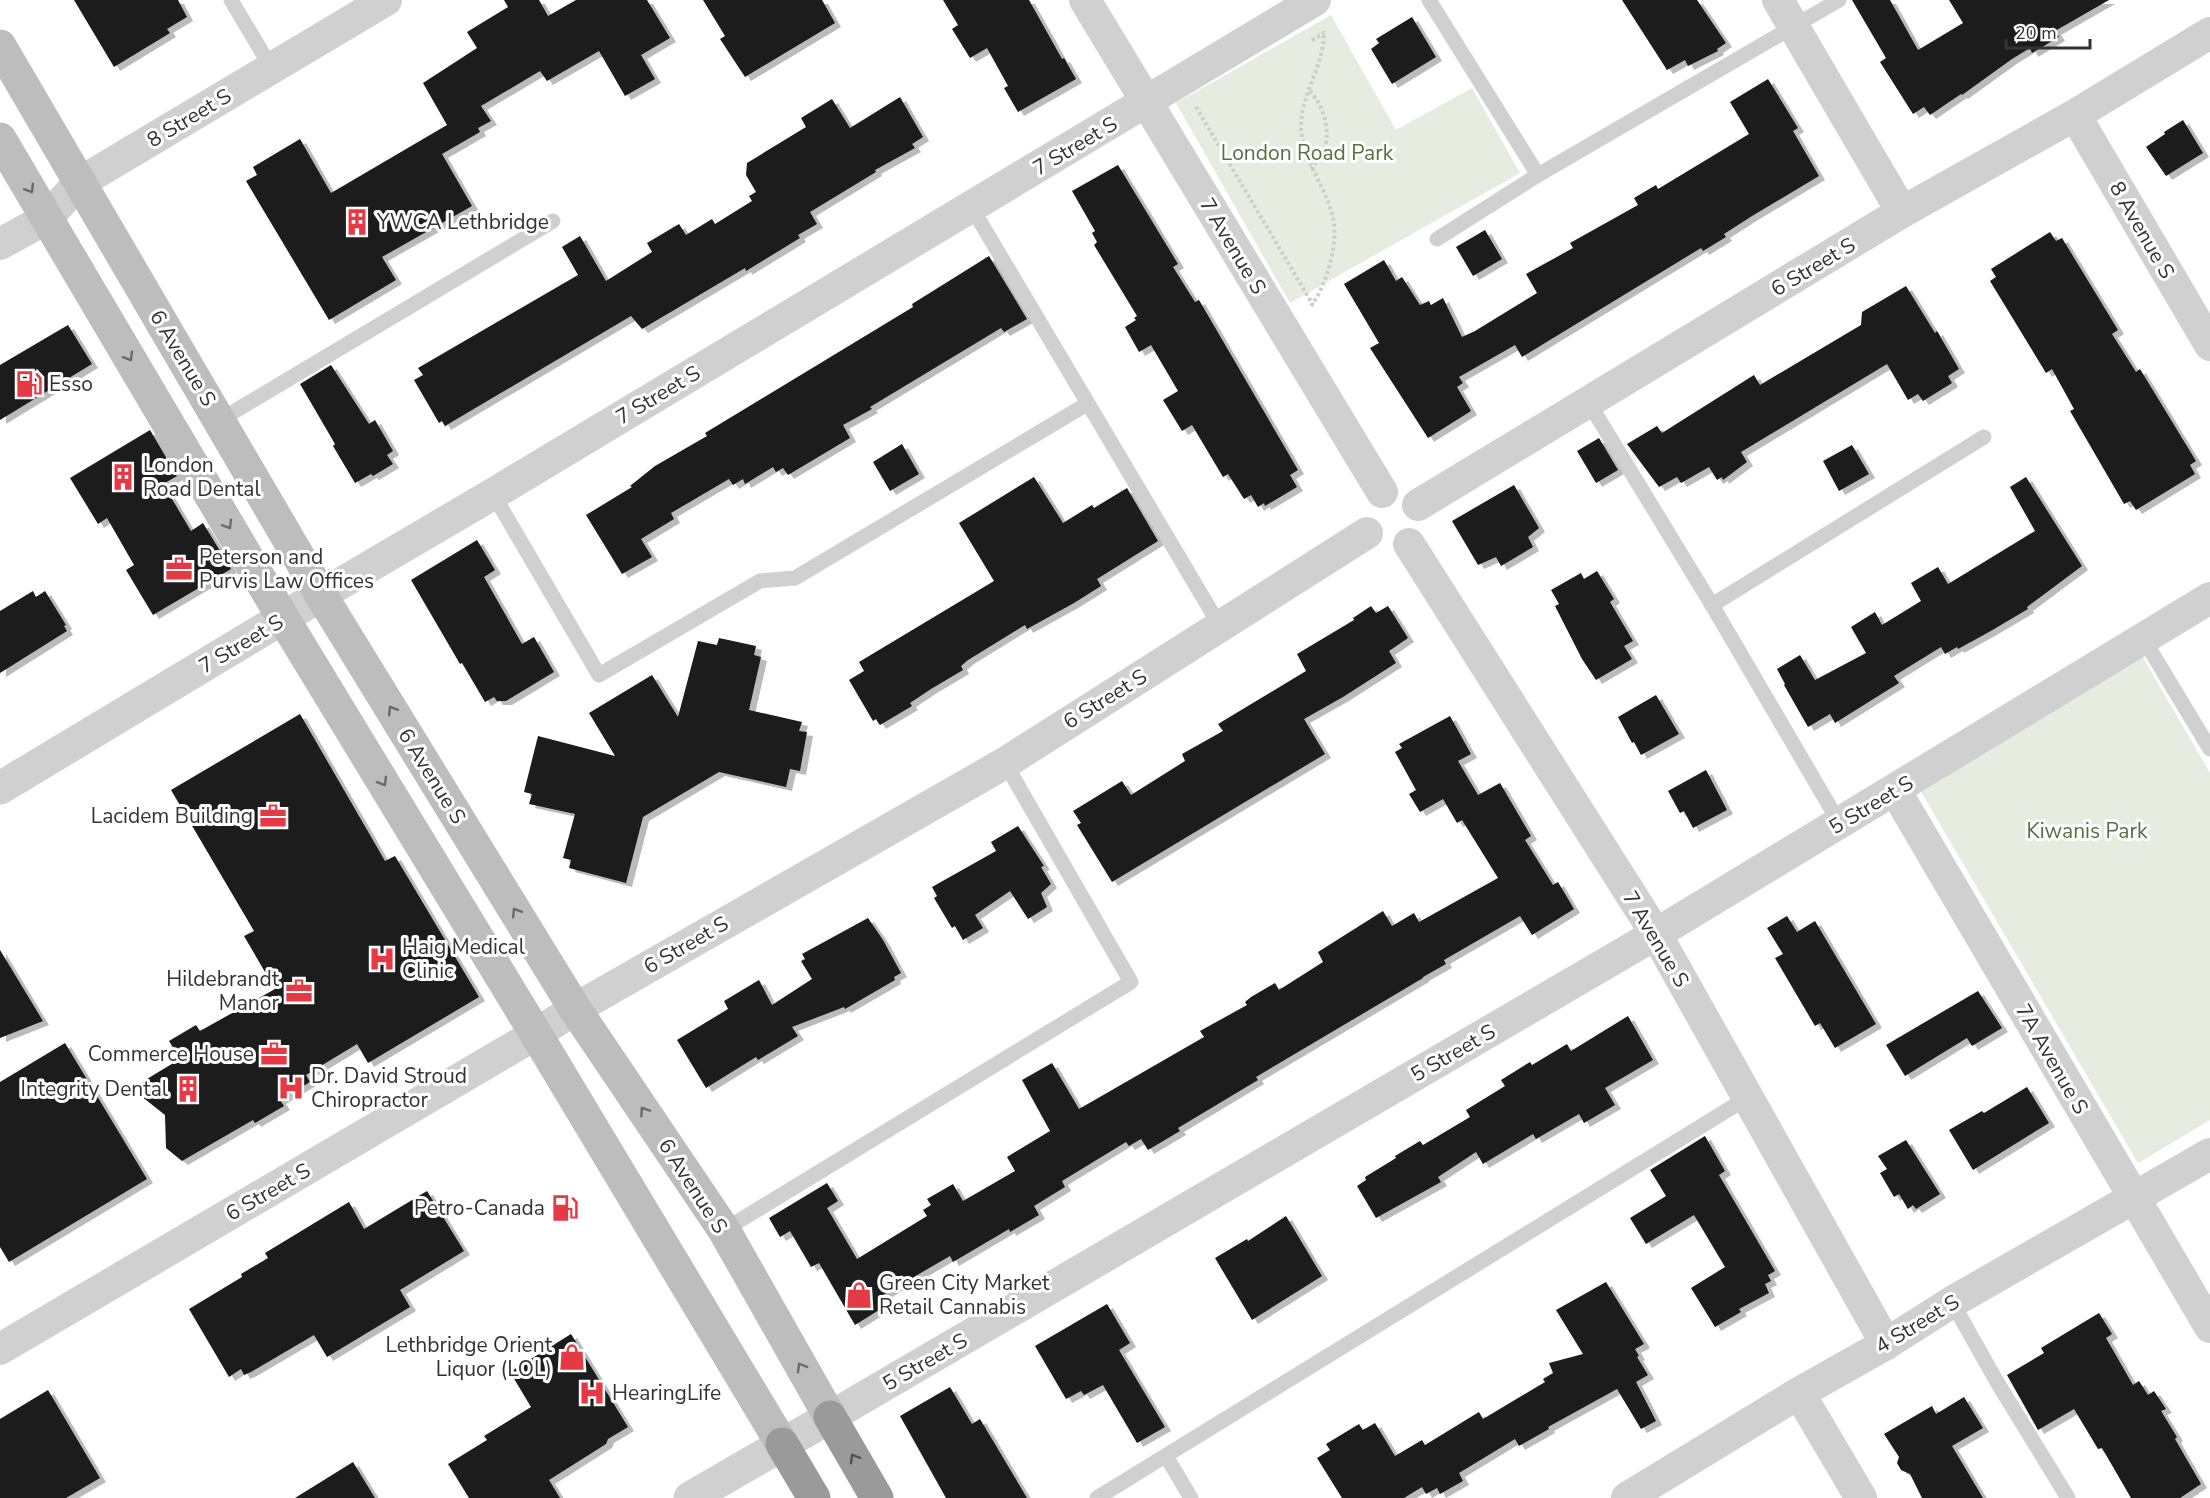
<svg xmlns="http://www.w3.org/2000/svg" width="2210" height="1498" font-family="'Nunito Sans',sans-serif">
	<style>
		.green { fill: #e6ecdf }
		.building { fill: #1a1a1a; filter: url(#shadow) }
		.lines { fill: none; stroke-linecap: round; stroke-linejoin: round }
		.path { stroke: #cdcdcd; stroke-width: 4; stroke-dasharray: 3 3; stroke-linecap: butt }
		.service { stroke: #d0d0d0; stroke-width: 15 }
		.minor { stroke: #d0d0d0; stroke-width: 32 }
		.tertiary { stroke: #d0d0d0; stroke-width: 33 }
		.secondary { stroke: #bdbdbd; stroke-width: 33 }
		.motorway { stroke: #9a9a9a; stroke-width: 33 }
		.oneway { stroke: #6a6a6a }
		.oneway2 { stroke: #525252 }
		.labels { text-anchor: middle; stroke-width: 6; stroke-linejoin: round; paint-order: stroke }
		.street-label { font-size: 21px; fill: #333; stroke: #fff }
		.park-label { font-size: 21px; fill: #56703f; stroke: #fff }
		.poi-label { font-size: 21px; fill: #333; stroke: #fff; text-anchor: start }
	</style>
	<defs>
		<filter id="shadow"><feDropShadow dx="6" dy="4" stdDeviation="0" flood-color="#0004"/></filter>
	</defs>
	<rect width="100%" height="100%" fill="#fff"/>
	<g class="green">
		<polygon points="1331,15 1396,130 1472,88 1520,173 1290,303 1176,103"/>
		<polygon points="2141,654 2210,773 2210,1120 2138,1163 1920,790"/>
	</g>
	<g class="building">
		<polygon points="74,0 178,0 187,17 167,29 170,33 114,67"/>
		<polygon points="504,0 539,0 548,16 576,0 647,0 670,38 641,55 655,79 625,96 599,51 547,81 540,71 481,106 491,121 478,128 480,132 442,154 472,206 382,257 396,280 329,320 246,181 257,175 253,167 300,139 331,193 447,125 423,83 477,48 467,32 508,7"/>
		<polygon points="703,0 822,0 835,23 745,77 720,39 725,36"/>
		<polygon points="943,0 1029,0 1062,59 1064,58 1076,79 1018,112 1004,88 1008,86 987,48 970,58 952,29 958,25"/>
		<polygon points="1622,0 1697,0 1726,43 1717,49 1718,51 1688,66 1685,60 1667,70"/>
		<polygon points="1852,0 1890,0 1918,50 1963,23 1949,0 2109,0 2055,31 2059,37 2032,53 2030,48 2012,59 1962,95 1961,94 1930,115 1924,107 1913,114 1880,62 1886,58"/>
		<polygon points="1412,17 1436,57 1392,84 1371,49 1379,43 1376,39"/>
		<polygon points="1768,79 1798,128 1793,131 1819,176 1752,216 1724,234 1726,237 1703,251 1701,248 1522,357 1515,345 1459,377 1463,383 1457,387 1471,411 1428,438 1370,348 1379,343 1344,284 1384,260 1396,281 1402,277 1420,305 1429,301 1431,305 1443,298 1462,337 1475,331 1537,293 1526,274 1573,248 1570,243 1638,205 1634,198 1656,185 1658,189 1749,134 1730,102"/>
		<polygon points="900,97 923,137 912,144 915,148 875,170 876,172 810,212 817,224 798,235 800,238 746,271 745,268 642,329 631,316 445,426 442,421 439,423 414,380 423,375 418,368 578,275 562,247 580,236 606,281 652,252 647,243 679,224 686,235 712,219 715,224 752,201 749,196 756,192 746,175 747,163 806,127 801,118 832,99 850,128"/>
		<polygon points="2183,120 2203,153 2166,176 2146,147 2165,134 2164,132"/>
		<polygon points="1118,165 1178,264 1173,267 1195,302 1199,300 1298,470 1290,475 1297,487 1265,506 1264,503 1258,507 1251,495 1244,499 1228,474 1223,477 1192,425 1182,431 1163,400 1178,391 1151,345 1139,352 1125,327 1136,320 1134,318 1137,316 1094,245 1097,242 1092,233 1095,231 1072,191"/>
		<polygon points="1485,230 1502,259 1473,276 1456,247"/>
		<polygon points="2050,232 2056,241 2062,238 2118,330 2112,334 2136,372 2140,369 2196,461 2190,465 2195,474 2136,510 2130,501 2124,504 2070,411 2074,409 2052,369 2046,373 1990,281 1996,277 1991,269"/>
		<polygon points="989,256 1027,319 1004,332 1001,328 870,407 872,409 843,425 850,438 788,475 783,468 776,472 773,467 745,484 743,479 733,485 729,479 671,513 674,519 641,539 652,557 622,574 586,515 632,487 630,486 655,466 707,436 705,433 913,307 912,304"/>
		<polygon points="1906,286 1935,333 1937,331 1959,369 1948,376 1952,383 1923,401 1918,394 1908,400 1887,364 1741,452 1747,462 1723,480 1722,477 1717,480 1709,467 1681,483 1677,477 1659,487 1627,444 1657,426 1662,433 1754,375 1760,385 1861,325 1862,312"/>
		<polygon points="68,325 92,364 0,420 0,365"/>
		<polygon points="331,365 369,424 375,420 393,451 387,455 393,464 373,476 371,474 355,483 333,446 335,444 300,384"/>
		<polygon points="150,430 177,476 163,484 191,531 203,523 231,569 153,615 126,570 134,565 107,518 98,524 70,478"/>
		<polygon points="1599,438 1618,470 1596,483 1577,451"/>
		<polygon points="902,444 919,474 890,491 873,462"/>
		<polygon points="1852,445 1869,474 1839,491 1823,461"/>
		<polygon points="1034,477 1063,523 1092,505 1094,508 1127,488 1158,541 1097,579 1101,586 1074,603 1027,629 1025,625 968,660 961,666 963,670 931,689 910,703 912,706 880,725 876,719 873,721 849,680 864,671 859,662 994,581 959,523"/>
		<polygon points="2026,477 2082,566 2027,607 2028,609 1989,632 1958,649 1957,647 1945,654 1941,647 1894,676 1899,683 1835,723 1830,714 1808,727 1784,685 1785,684 1777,669 1800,655 1815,680 1866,653 1851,627 1875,612 1882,625 1921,601 1911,583 1938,567 1948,584 2035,531 2010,487"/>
		<polygon points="1514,485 1539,528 1528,537 1533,547 1501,566 1496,557 1478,565 1452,521"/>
		<polygon points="477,540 495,570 484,577 522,644 534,637 554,672 506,701 497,701 494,697 485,702 462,663 460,664 411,580"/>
		<polygon points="1597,571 1614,599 1610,602 1633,641 1624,646 1632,659 1596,680 1582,659 1555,606 1559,604 1551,590 1581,573 1584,579"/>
		<polygon points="33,591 36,597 45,591 66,625 64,626 67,631 0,673 0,611"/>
		<polygon points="1371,606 1376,613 1388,606 1408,638 1389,651 1396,663 1343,697 1304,719 1325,754 1112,882 1077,825 1081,823 1073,811 1122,781 1131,795 1185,761 1182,754 1223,731 1218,724 1306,671 1297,654 1354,620 1353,618"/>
		<polygon points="719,638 756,646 754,655 761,657 749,710 802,722 799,731 807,732 800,771 790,769 786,787 719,772 643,817 626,883 569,868 571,860 563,858 575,814 529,804 532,794 524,792 538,736 615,756 589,713 652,675 678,717 698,641 717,645"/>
		<polygon points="1656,695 1679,734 1641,755 1634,742 1632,743 1618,717"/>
		<polygon points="300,714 385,861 395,856 479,997 368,1063 357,1044 306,1075 310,1082 280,1100 284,1106 255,1123 253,1120 182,1161 166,1148 165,1115 141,1096 142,1082 180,1059 169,1041 196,1025 200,1031 275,989 244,936 254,931 171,790"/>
		<polygon points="1450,716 1471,754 1458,761 1478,795 1500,783 1531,836 1525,840 1553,885 1558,882 1574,909 1532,935 1520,916 1444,960 1446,964 1423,977 1423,978 1256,1077 1258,1080 1178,1128 1180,1131 1148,1150 1141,1139 1129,1146 1126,1142 1062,1181 1065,1187 1034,1206 1039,1215 1010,1232 1009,1229 953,1262 950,1256 881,1296 887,1305 855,1325 819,1263 811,1267 790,1231 780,1237 769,1218 827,1183 838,1201 827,1208 857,1259 927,1216 923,1210 931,1205 927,1199 953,1184 963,1201 1015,1171 1007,1157 1050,1131 1022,1080 1052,1063 1079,1109 1204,1037 1200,1031 1247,1005 1245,1002 1251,997 1275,983 1279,990 1323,962 1318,952 1383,911 1392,926 1414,913 1419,922 1498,878 1462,820 1457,823 1443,799 1420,812 1409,794 1416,790 1395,752 1402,748 1399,744"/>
		<polygon points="1706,770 1727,810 1693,828 1684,811 1680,813 1668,791"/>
		<polygon points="1018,826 1044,866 1041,867 1051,884 1041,893 1047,907 1028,919 1010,891 975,915 983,928 963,940 955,926 952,928 934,898 937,896 932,887 996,851 991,842"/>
		<polygon points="1787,916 1797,932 1815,921 1876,1024 1835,1048 1820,1023 1815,1026 1775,958 1783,954 1767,928"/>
		<polygon points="868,918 883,940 901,973 894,977 895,980 845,1009 844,1007 792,1027 798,1036 758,1060 756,1057 706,1088 677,1040 728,1009 724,1001 759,980 772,1005 812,979 801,961 805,959 802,954"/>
		<polygon points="0,950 43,1021 0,1038"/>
		<polygon points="1978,991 2002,1028 1972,1046 1967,1038 1905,1076 1886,1045"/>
		<polygon points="1628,1016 1653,1060 1605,1088 1615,1105 1584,1123 1579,1114 1536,1139 1533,1134 1483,1164 1476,1152 1438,1177 1441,1182 1376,1218 1357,1186 1366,1180 1365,1177 1396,1158 1395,1156 1420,1141 1423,1145 1470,1117 1466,1110 1505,1086 1501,1080 1530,1062 1532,1065 1567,1044 1571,1051"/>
		<polygon points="65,1043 147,1179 9,1262 0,1247 0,1082"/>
		<polygon points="2027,1087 2049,1123 1973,1170 1949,1130 1982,1111 1984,1113"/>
		<polygon points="1705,1136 1725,1171 1719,1175 1775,1271 1768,1275 1771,1281 1765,1284 1769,1293 1739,1309 1741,1312 1715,1327 1691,1288 1725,1267 1694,1215 1646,1244 1630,1218 1666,1196 1650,1170"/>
		<polygon points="1906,1140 1940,1194 1916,1209 1913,1205 1908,1209 1899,1194 1894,1197 1880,1173 1887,1169 1878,1156"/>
		<polygon points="427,1191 464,1251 400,1290 410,1307 327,1357 314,1335 251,1372 244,1375 241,1369 229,1377 189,1309 242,1277 241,1274 268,1258 265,1253 349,1202 364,1229"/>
		<polygon points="1286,1216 1322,1276 1252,1320 1215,1258 1247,1239 1248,1241"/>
		<polygon points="1606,1282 1644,1344 1635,1349 1639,1356 1637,1357 1648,1375 1636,1382 1656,1421 1641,1429 1617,1389 1548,1427 1549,1429 1519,1446 1515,1439 1459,1473 1463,1481 1440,1494 1437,1488 1426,1494 1422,1487 1404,1498 1342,1498 1317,1458 1330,1450 1326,1444 1359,1424 1363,1430 1375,1423 1395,1456 1422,1440 1425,1445 1479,1412 1483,1419 1545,1382 1543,1379 1553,1373 1549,1363 1583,1354 1556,1310"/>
		<polygon points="1107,1304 1130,1343 1119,1350 1165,1427 1137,1443 1103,1385 1084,1395 1081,1391 1066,1399 1035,1346"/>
		<polygon points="2099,1313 2112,1334 2106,1338 2133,1385 2139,1381 2148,1395 2154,1391 2166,1409 2161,1411 2177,1437 2175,1439 2179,1446 2201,1484 2180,1498 2131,1498 2102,1448 2098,1449 2074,1409 2038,1430 2007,1375 2044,1353 2041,1348"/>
		<polygon points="571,1334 628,1427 608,1439 606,1444 549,1480 560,1498 469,1498 448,1464 487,1440 484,1436 531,1407 510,1372"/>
		<polygon points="950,1387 972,1424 980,1419 1027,1498 946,1498 900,1416"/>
		<polygon points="48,1390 100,1478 66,1498 0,1498 0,1419"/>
		<polygon points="1964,1397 1983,1428 1952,1446 1983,1498 1922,1498 1910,1474 1901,1470 1897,1463 1899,1457 1884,1434 1932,1406 1936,1414"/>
		<polygon points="353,1462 375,1498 295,1498"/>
	</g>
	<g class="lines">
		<g class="path">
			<polyline points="1312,40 1324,33"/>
			<path d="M1310 91C1324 106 1332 133 1323 153 1321 159 1315 163 1311 168"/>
			<polyline points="1196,107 1313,305"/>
			<path d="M1311 306C1327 285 1340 240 1332 214 1324 184 1303 161 1301 128 1300 95 1325 65 1324 31"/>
		</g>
		<g class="service">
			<polyline points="231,0 272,69"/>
			<polyline points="1429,0 1538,175"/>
			<polyline points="972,208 1220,626"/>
			<polyline points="1437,239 1538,175 1839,0"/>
			<polyline points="1589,403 1712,605 1840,824"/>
			<polyline points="220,420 553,221"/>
			<polyline points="493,494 599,675 760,581 795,578 1087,404"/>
			<polyline points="1712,605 1984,437"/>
			<polyline points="2143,638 2210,749"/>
			<polyline points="724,1230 1131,982 1005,763"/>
			<polyline points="1952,1302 1997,1382 2068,1498"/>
			<polyline points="1166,1456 1191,1498"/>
			<polyline points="1097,1498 1747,1098"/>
		</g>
		<g class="minor">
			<polyline points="1085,0 1382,492"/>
			<polyline points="1778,0 1902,212"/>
			<polyline points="2075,115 2210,345"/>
			<polyline points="0,244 47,218 79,183 386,0"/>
			<polyline points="1418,505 1902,212 2075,115 2210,33"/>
			<polyline points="1409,544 1656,934 1886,1344"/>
			<polyline points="321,595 493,494 1315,0"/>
			<polyline points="1895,790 2210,1327"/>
			<polyline points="0,1349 536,1034 575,1009 1005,763 1367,533"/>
			<polyline points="1799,1393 1861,1498"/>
			<polyline points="830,1417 1656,934 2210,598"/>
			<polyline points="1627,1498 1799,1393 1886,1344 1952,1302 2210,1154"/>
		</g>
		<g class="tertiary">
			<polyline points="0,788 321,595"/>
			<polyline points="690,1498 830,1417"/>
		</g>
		<g class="secondary">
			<polyline points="0,46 321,595 575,1009 724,1230 830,1417"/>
			<polyline points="0,139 283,618 536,1034 782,1444"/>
		</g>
		<g class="motorway">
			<polyline points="830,1417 877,1498"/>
			<polyline points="782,1444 814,1498"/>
		</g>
	</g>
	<defs><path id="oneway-chevron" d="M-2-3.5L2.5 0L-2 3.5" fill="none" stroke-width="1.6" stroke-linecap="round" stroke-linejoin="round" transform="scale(1.5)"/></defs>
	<g class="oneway">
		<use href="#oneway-chevron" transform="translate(30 189) rotate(59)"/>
		<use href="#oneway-chevron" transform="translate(129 357) rotate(59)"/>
		<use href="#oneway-chevron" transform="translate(228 525) rotate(59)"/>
		<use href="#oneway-chevron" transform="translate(392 710) rotate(-122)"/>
		<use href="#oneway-chevron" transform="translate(383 782) rotate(59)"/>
		<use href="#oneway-chevron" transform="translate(516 912) rotate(-122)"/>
		<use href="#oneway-chevron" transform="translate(644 1111) rotate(-124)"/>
		<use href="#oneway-chevron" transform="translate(801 1367) rotate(-120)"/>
	</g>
	<use class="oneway2" href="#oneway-chevron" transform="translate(854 1458) rotate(-120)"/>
	<defs>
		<symbol id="building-bare" viewBox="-9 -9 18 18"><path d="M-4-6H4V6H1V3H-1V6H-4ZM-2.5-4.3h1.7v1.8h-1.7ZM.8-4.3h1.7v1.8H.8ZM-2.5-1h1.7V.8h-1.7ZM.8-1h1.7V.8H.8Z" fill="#e63946" stroke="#fff" stroke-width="2.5" paint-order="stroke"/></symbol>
		<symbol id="fuel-bare" viewBox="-9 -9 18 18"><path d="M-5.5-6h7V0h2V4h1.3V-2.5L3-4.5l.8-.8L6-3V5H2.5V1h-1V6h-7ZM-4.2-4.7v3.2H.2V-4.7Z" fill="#e63946" stroke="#fff" stroke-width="2.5" paint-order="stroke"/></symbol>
		<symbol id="office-bare" viewBox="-9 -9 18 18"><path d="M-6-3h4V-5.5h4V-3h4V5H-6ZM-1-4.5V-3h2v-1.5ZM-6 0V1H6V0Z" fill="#e63946" stroke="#fff" stroke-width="2.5" paint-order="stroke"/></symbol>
		<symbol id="hospital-bare" viewBox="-9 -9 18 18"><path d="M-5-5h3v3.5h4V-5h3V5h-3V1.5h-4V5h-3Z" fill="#e63946" stroke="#fff" stroke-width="2.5" paint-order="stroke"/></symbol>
		<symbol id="shop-bare" viewBox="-9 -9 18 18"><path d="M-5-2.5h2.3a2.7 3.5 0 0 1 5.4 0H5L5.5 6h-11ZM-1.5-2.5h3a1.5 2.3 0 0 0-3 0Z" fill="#e63946" stroke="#fff" stroke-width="2.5" paint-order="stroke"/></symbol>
	</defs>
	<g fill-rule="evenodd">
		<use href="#building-bare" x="338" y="203" width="38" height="38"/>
		<use href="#fuel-bare" x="10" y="365" width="38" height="38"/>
		<use href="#building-bare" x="104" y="458" width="38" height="38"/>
		<use href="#office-bare" x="160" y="550" width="38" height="38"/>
		<use href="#office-bare" x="254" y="797" width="38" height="38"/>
		<use href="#hospital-bare" x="363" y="940" width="38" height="38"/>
		<use href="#office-bare" x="280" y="972" width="38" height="38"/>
		<use href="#office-bare" x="255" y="1035" width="38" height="38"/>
		<use href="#hospital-bare" x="272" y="1069" width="38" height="38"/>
		<use href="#building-bare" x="169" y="1070" width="38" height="38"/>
		<use href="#fuel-bare" x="546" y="1189" width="38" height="38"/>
		<use href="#shop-bare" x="840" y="1276" width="38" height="38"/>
		<use href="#shop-bare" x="553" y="1338" width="38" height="38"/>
		<use href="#hospital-bare" x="573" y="1374" width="38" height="38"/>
	</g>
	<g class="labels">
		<g class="street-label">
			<text transform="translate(189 118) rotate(-31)" y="7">8 Street S</text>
			<text transform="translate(1075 146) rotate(-31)" y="7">7 Street S</text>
			<text transform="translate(2142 230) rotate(60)" y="7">8 Avenue S</text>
			<text transform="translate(1233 246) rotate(59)" y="7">7 Avenue S</text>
			<text transform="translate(1813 267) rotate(-31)" y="7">6 Street S</text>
			<text transform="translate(183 358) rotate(59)" y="7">6 Avenue S</text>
			<text transform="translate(658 395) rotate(-31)" y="7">7 Street S</text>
			<text transform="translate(241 644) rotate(-31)" y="7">7 Street S</text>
			<text transform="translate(1105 699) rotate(-32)" y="7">6 Street S</text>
			<text transform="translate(432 776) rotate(58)" y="7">6 Avenue S</text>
			<text transform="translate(1871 805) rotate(-31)" y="7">5 Street S</text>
			<text transform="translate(1656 939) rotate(59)" y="7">7 Avenue S</text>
			<text transform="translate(686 945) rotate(-30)" y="7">6 Street S</text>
			<text transform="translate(1453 1053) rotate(-30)" y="7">5 Street S</text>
			<text transform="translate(2052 1059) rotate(60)" y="7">7A Avenue S</text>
			<text transform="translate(693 1186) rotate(57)" y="7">6 Avenue S</text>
			<text transform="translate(268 1192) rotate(-30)" y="7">6 Street S</text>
			<text transform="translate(1917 1324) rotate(-31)" y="7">4 Street S</text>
			<text transform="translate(925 1362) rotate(-30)" y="7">5 Street S</text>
		</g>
		<g class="park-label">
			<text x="1307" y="160">London Road Park</text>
			<text x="2087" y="838">Kiwanis Park</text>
		</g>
		<g class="poi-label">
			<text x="377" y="229">YWCA Lethbridge</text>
			<text x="49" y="391">Esso</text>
			<text x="143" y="472">London<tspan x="143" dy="24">Road Dental</tspan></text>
			<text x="199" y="564">Peterson and<tspan x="199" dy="24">Purvis Law Offices</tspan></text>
			<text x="253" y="823" text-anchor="end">Lacidem Building</text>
			<text x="402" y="954">Haig Medical<tspan x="402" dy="24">Clinic</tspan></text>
			<text x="279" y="986" text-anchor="end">Hildebrandt<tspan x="279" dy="24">Manor</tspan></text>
			<text x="254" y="1061" text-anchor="end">Commerce House</text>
			<text x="311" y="1083">Dr. David Stroud<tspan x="311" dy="24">Chiropractor</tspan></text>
			<text x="168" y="1096" text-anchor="end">Integrity Dental</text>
			<text x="545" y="1215" text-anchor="end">Petro-Canada</text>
			<text x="879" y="1290">Green City Market<tspan x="879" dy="24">Retail Cannabis</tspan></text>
			<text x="552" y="1352" text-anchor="end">Lethbridge Orient<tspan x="552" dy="24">Liquor (LOL)</tspan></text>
			<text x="612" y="1400">HearingLife</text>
		</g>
	</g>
	<path d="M2006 39v9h84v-9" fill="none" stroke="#333333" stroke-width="3"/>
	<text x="2015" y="39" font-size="18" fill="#333333" stroke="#ffffff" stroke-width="4.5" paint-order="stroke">20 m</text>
</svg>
